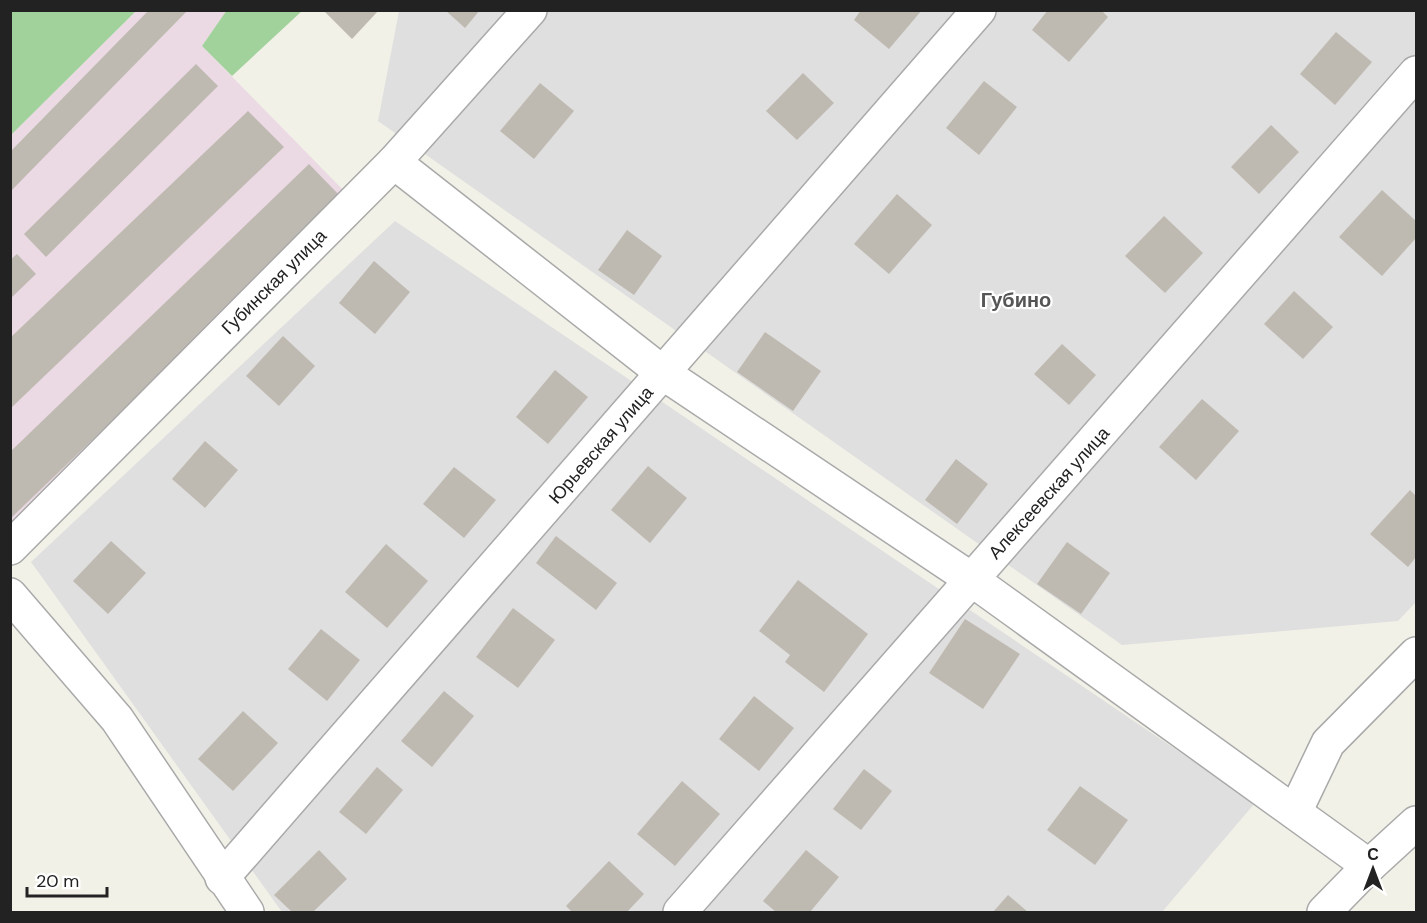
<svg xmlns="http://www.w3.org/2000/svg" width="1427" height="923" font-family="'DM Sans',sans-serif">
	<style>
		.residential { fill: #e0dfdf }
		.industrial { fill: #ebdae4 }
		.forest { fill: #a1d29c }
		.building { fill: #bfbab1 }
		.lines { fill: none; stroke-linecap: round; stroke-linejoin: round }
		.minor-casing { stroke: #a9a9a9; stroke-width: 36 }
		.minor { stroke: #fff; stroke-width: 33 }
		.labels { text-anchor: middle; stroke-width: 4.5; stroke-linejoin: round; paint-order: stroke }
		.street-label { font-size: 18px; fill: #222; stroke: #fff }
		.neighbourhood-label { font-size: 20px; font-weight: bold; fill: #555; stroke: #fff }
	</style>
	<rect width="100%" height="100%" fill="#f2f1e8"/>
	<g class="residential">
		<polygon points="399,11 1416,11 1416,602 1398,621 1122,645 378,121"/>
		<polygon points="395,221 1255,803 1162,912 282,912 31,562"/>
	</g>
	<polygon class="industrial" points="136,11 227,11 202,46 352,199 11,554 11,135"/>
	<g class="forest">
		<polygon points="11,10 136,10 136,11 11,135"/>
		<polygon points="227,10 302,10 302,11 232,76 202,46"/>
	</g>
	<g class="building">
		<polygon points="149,10 188,10 10,192 10,152"/>
		<polygon points="323,10 379,10 352,39"/>
		<polygon points="445,10 480,10 465,28"/>
		<polygon points="861,10 922,10 889,49 854,20"/>
		<polygon points="1048,10 1101,10 1108,17 1069,62 1032,30"/>
		<polygon points="1336,32 1372,62 1335,105 1300,74"/>
		<polygon points="196,64 218,86 46,257 24,234"/>
		<polygon points="803,73 834,103 797,140 766,111"/>
		<polygon points="984,81 1017,107 979,155 946,128"/>
		<polygon points="540,83 574,111 534,159 500,131"/>
		<polygon points="248,111 284,147 10,409 10,338"/>
		<polygon points="1271,125 1299,152 1259,194 1231,167"/>
		<polygon points="309,164 343,199 10,519 10,452"/>
		<polygon points="1382,190 1416,221 1416,238 1382,276 1339,237"/>
		<polygon points="897,194 932,225 889,274 854,244"/>
		<polygon points="1164,216 1203,253 1165,293 1125,256"/>
		<polygon points="627,230 662,256 634,295 598,270"/>
		<polygon points="17,254 36,274 10,299 10,260"/>
		<polygon points="374,261 410,292 375,334 339,303"/>
		<polygon points="1294,291 1333,327 1303,359 1264,324"/>
		<polygon points="765,332 821,371 793,411 737,372"/>
		<polygon points="283,336 315,366 279,406 246,376"/>
		<polygon points="1062,344 1096,375 1069,405 1034,374"/>
		<polygon points="555,370 588,397 548,444 516,417"/>
		<polygon points="1202,399 1239,431 1196,480 1159,447"/>
		<polygon points="205,441 238,470 205,508 172,479"/>
		<polygon points="956,459 988,484 957,524 925,500"/>
		<polygon points="648,466 687,498 650,543 611,510"/>
		<polygon points="454,467 496,500 464,538 423,504"/>
		<polygon points="1410,490 1416,496 1416,557 1408,567 1370,534"/>
		<polygon points="556,536 617,583 596,610 536,563"/>
		<polygon points="111,541 146,573 108,614 73,581"/>
		<polygon points="1067,542 1110,573 1081,614 1037,584"/>
		<polygon points="386,544 428,581 387,628 345,592"/>
		<polygon points="798,580 868,634 824,692 785,662 790,655 759,631"/>
		<polygon points="513,608 555,640 518,688 476,657"/>
		<polygon points="965,619 1020,654 983,709 929,673"/>
		<polygon points="321,629 360,660 327,701 288,669"/>
		<polygon points="444,691 474,716 432,767 401,741"/>
		<polygon points="754,696 794,728 759,771 719,739"/>
		<polygon points="243,711 278,743 233,791 198,759"/>
		<polygon points="377,767 403,790 366,834 339,812"/>
		<polygon points="864,769 892,791 861,830 833,809"/>
		<polygon points="682,781 720,814 675,866 637,834"/>
		<polygon points="1080,786 1128,820 1095,865 1047,830"/>
		<polygon points="319,850 347,879 313,912 292,912 274,895"/>
		<polygon points="806,850 839,877 810,912 776,912 763,901"/>
		<polygon points="609,861 644,894 627,912 572,912 566,906"/>
		<polygon points="1008,895 1028,912 993,912"/>
	</g>
	<g class="lines">
		<defs>
			<g id="minor">
				<polyline points="394,162 663,373 971,579 1369,866"/>
				<polyline points="10,548 394,162 530,10"/>
				<polyline points="10,595 117,719 247,912"/>
				<polyline points="1295,812 1328,743 1416,654"/>
				<polyline points="222,878 979,10"/>
				<polyline points="680,912 1416,73"/>
				<polyline points="1324,912 1369,866 1416,823"/>
			</g>
		</defs>
		<use href="#minor" class="minor-casing"/>
		<use href="#minor" class="minor"/>
	</g>
	<g class="labels">
		<g class="street-label">
			<text transform="translate(274 282) rotate(-45)" y="6">Губинская улица</text>
			<text transform="translate(601 445) rotate(-49)" y="6">Юрьевская улица</text>
			<text transform="translate(1049 493) rotate(-48)" y="6">Алексеевская улица</text>
		</g>
		<g class="neighbourhood-label">
			<text x="1016" y="307">Губино</text>
		</g>
	</g>
	<rect width="1427" height="923" fill="none" stroke="#222222" stroke-width="24"/>
	<g transform="translate(1373 869)" stroke="#ffffff" stroke-width="4.5" paint-order="stroke">
	<path d="M0-4.5L10 22L0 15L-10 22Z" fill="#222222"/>
	<text y="-9" font-size="16" font-weight="bold" text-anchor="middle" fill="#222222">С</text>
	</g>
	<path d="M27 887v9h80v-9" fill="none" stroke="#222222" stroke-width="3"/>
	<text x="36" y="887" font-size="18" fill="#222222" stroke="#ffffff" stroke-width="4.5" paint-order="stroke">20 m</text>
</svg>
